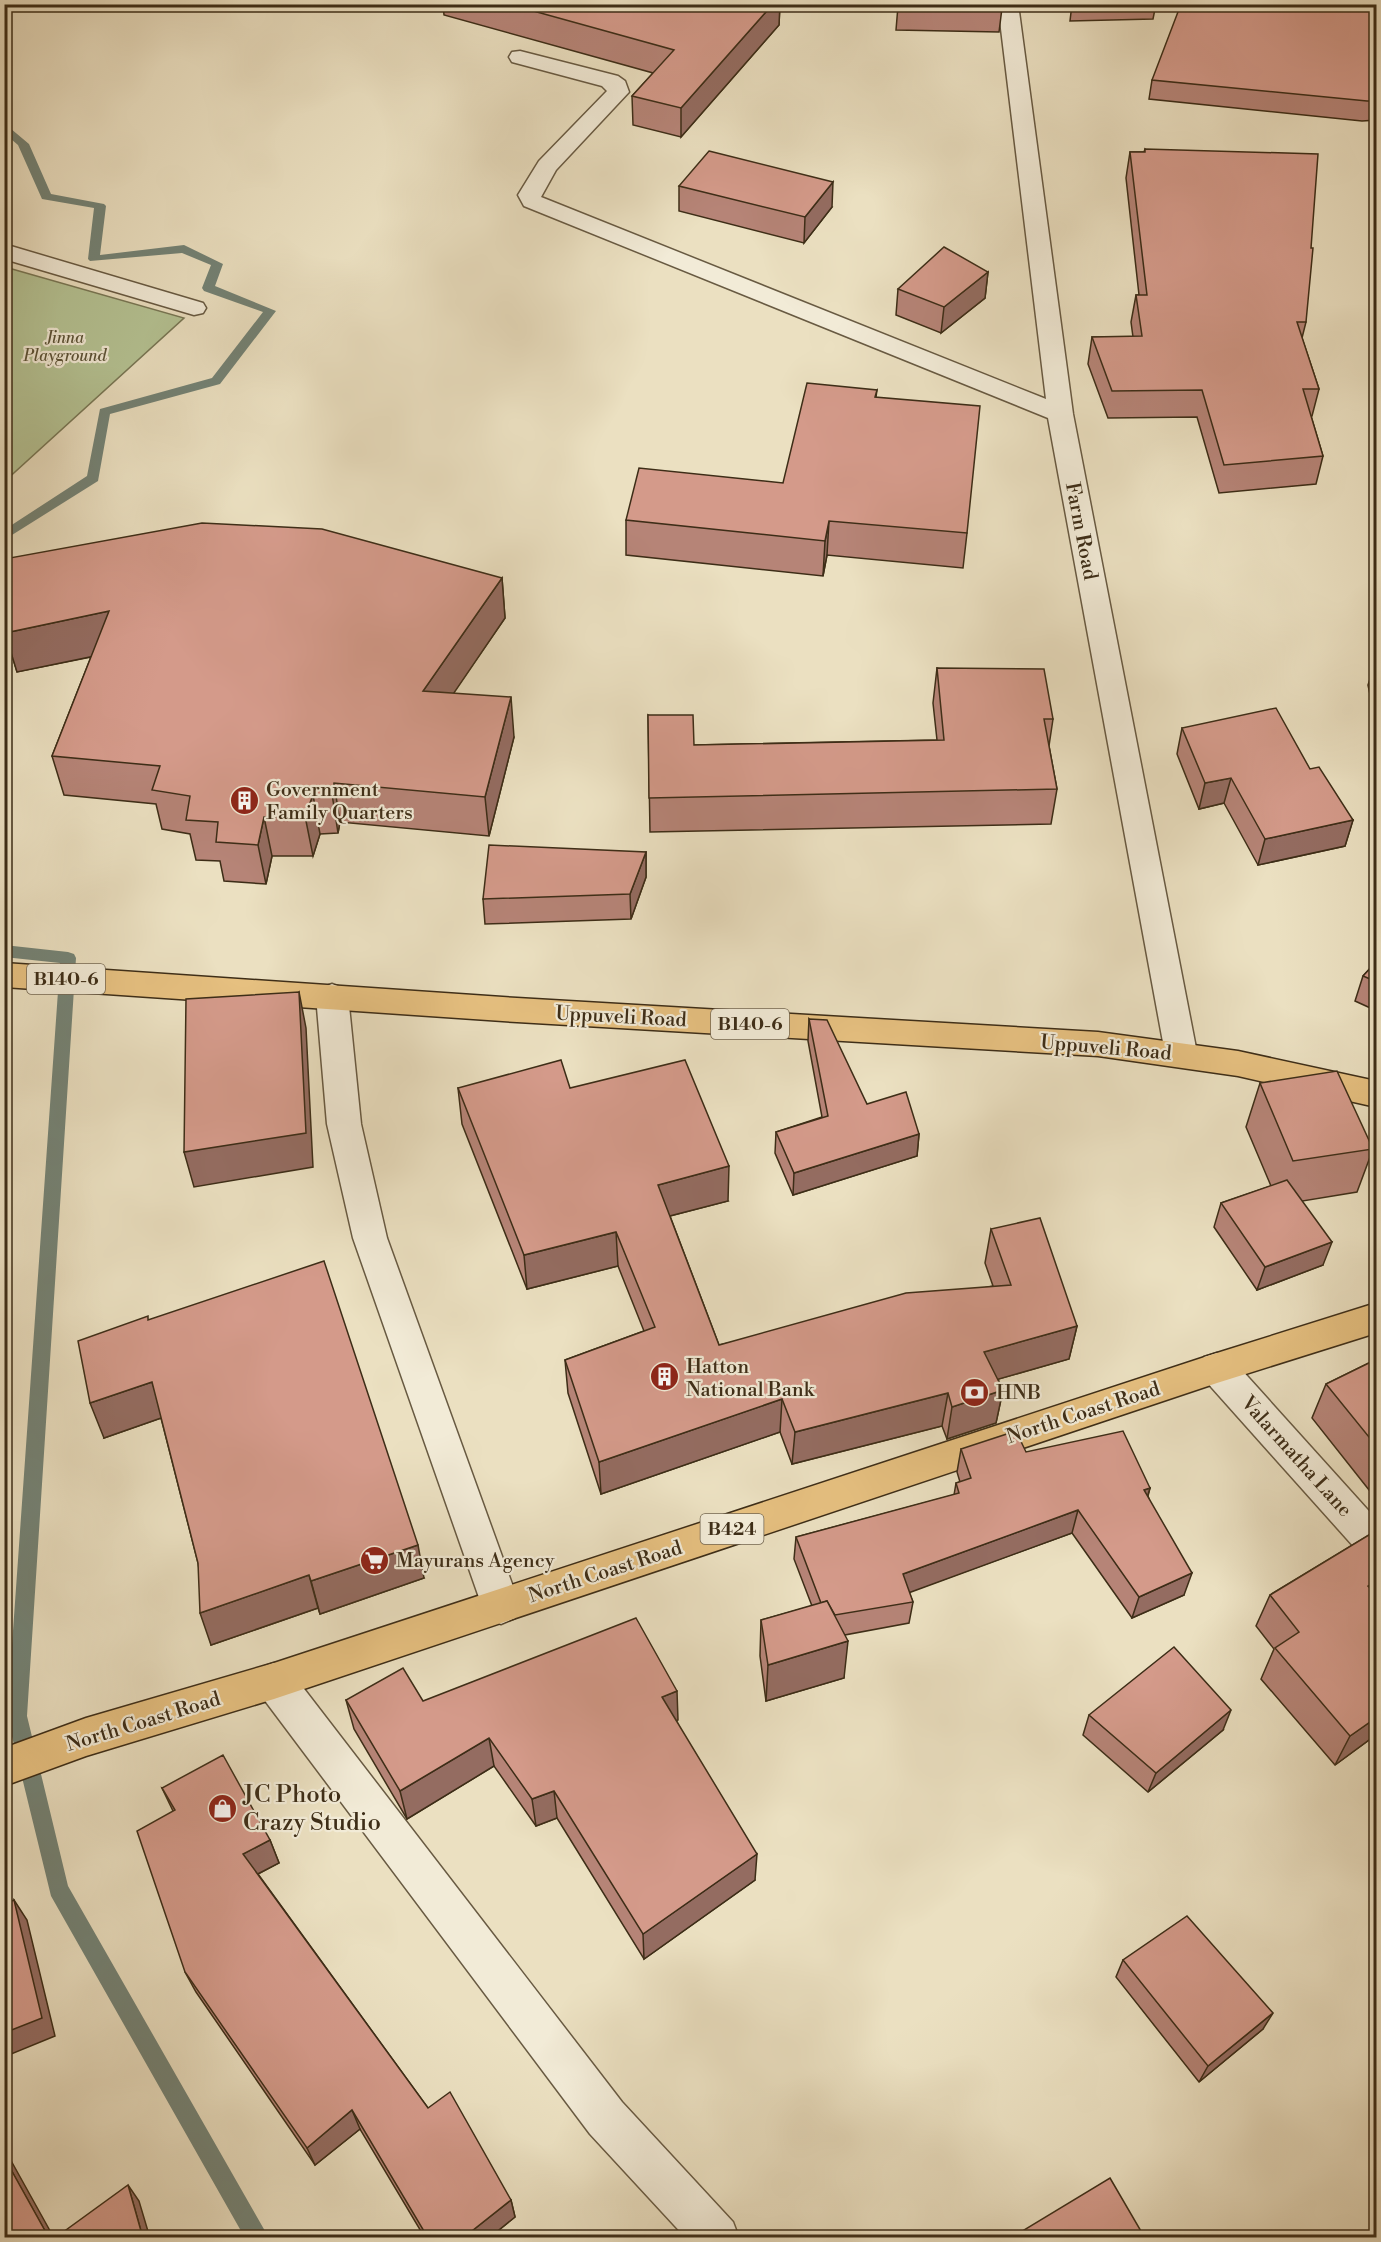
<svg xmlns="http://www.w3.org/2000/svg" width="1381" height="2242" font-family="'Libre Bodoni',serif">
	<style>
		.green { fill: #b5c394; stroke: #797856; stroke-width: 1.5 }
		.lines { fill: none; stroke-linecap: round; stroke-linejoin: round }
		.stream { fill: #748376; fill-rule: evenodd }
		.minor-casing { stroke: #685a42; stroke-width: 3 }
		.primary-casing { stroke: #3d2d17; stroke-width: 3 }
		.minor { fill: #f2ebd7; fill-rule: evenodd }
		.primary { fill: #e6c080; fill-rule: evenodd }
		.wall { fill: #b68477; stroke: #3d2d17; stroke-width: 1.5 }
		.shaded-wall { fill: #946c61; stroke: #3d2d17; stroke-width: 1.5 }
		.building { fill: #d49a8a; stroke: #3d2d17; stroke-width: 1.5 }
		.labels { text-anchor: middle; stroke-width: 4.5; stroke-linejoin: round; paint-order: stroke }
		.far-park-label { font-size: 16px; font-style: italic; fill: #5b5236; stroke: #f2ebd7 }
		.shield { fill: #f2ebd7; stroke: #736651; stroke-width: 1.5 }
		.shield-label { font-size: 18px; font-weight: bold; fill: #3d2d17 }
		.street-label { font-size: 20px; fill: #3d2d17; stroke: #f2ebd7 }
		.poi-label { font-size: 20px; fill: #3d2d17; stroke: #f2ebd7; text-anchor: start }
		.near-poi-label { font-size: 24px; fill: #3d2d17; stroke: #f2ebd7; text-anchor: start }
	</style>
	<rect width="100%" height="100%" fill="#ebe0c1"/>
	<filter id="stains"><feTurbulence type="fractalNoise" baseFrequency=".00333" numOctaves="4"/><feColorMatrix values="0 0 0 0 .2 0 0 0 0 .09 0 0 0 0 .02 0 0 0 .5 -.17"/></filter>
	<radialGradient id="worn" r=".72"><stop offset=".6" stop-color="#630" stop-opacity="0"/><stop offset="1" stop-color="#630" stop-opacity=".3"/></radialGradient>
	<polygon class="green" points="5,267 184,318 5,481 4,267"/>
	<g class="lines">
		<g class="stream">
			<polygon points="4,123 29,144 51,194 104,204 106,206 100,255 184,245 223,264 215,286 276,311 220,384 110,414 98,481 4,540 4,530 87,476 100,409 212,378 263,312 204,291 202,288 211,265 182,253 90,261 88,259 94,208 42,199 18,145 4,133"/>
			<polygon points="4,945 68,952 74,954 76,958 27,1716 68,1886 269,2238 245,2238 51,1896 7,1716 60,963 4,957"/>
		</g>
		<defs>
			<g id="minor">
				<polygon points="998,4 1018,4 1073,414 1197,1053 1192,1062 1181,1065 1170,1062 1165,1053 1048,418 524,206 518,195 539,161 607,91 602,86 512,62 509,57 512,52 520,51 618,76 625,81 629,92 556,170 541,197 1046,399"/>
				<polygon points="4,244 203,303 206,308 203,313 194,315 4,259"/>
				<polygon points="332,984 343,988 348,996 361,1124 387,1238 520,1606 515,1618 501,1624 487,1618 482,1606 353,1238 327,1124 316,996 321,988"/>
				<polygon points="1217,1353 1230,1357 1376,1519 1376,1562 1363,1557 1204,1379 1199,1368 1204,1357"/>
				<polygon points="274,1663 288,1668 622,2102 733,2222 739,2238 686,2238 590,2134 260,1694 254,1681 260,1668"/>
			</g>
			<g id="primary">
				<polygon points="4,963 517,998 1098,1032 1238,1051 1376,1081 1376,1107 1238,1076 1098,1056 517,1022 4,987"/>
				<polygon points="1376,1303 1376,1333 1217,1383 274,1699 86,1756 4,1786 4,1748 86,1718 274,1663 1217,1353"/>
			</g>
		</defs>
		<use href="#minor" class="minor-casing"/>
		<use href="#primary" class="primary-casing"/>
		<use href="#minor" class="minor"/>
		<use href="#primary" class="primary"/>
	</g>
	<g class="wall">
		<polygon points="443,4 780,4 779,25 681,137 633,125 632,96 653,73 444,15"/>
		<polygon points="1072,4 1156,4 1153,19 1070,21"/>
		<polygon points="1297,4 1377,4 1377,120 1362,121 1149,99 1152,80 1296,10"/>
		<polygon points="898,6 1002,8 999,32 896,30"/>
		<polygon points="1145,149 1306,322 1302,338 1319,389 1312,416 1311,416 1323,456 1316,484 1219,493 1197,417 1108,418 1088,364 1092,337 1133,337 1131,322 1136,295 1139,295 1126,178 1130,152 1144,152"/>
		<polygon points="679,186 832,207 804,243 679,211"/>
		<polygon points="988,272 985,298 941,333 896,315 898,289"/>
		<polygon points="877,390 876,397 967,533 963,568 827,555 823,576 626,555 626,520 783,483"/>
		<polygon points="502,578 505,618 453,693 514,737 489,836 340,822 338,833 320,834 313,856 272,856 266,884 224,881 220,861 196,860 190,834 162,829 156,804 64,795 52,756 91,657 17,672 5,633"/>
		<polygon points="1377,658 1377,728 1368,685"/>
		<polygon points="937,668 1053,719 1049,746 1057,789 1051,824 650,832 648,715 694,745 937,740 933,703"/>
		<polygon points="1182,728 1310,769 1353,820 1345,846 1258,865 1224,803 1199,809 1177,754"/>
		<polygon points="646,852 646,877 631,919 485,924 483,899"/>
		<polygon points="1377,961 1377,1011 1355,1001 1363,976"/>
		<polygon points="809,1019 867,1104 919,1134 917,1156 793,1195 775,1153 776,1132 822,1117 808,1041"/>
		<polygon points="1260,1083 1373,1149 1357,1192 1302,1201 1323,1265 1257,1290 1214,1227 1221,1203 1271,1186 1246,1127"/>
		<polygon points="458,1088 570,1088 728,1201 670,1216 719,1345 993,1286 985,1263 991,1229 1077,1326 1069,1359 998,1379 1003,1390 996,1423 947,1439 942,1426 792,1464 780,1432 601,1494 568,1393 565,1360 644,1331 618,1266 527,1289 462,1124"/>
		<polygon points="149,1320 424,1578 320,1614 318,1608 211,1645 198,1563 161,1418 104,1438"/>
		<polygon points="1377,1359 1377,1500 1312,1418 1326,1384"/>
		<polygon points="961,1449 1026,1452 1150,1488 1148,1496 1184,1595 1132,1618 1072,1533 909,1592 913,1602 909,1623 845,1635 844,1678 766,1701 760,1656 761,1620 812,1606 794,1559 796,1537 954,1495 956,1483 960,1482 957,1472"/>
		<polygon points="1377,1530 1377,1734 1335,1765 1261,1679 1274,1649 1256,1626 1270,1595"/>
		<polygon points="346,1700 423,1701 678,1720 676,1720 755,1880 644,1959 557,1818 536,1826 494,1766 407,1819 354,1729"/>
		<polygon points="1089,1715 1223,1730 1148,1792 1083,1735"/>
		<polygon points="162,1788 270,1840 279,1863 258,1874 428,2108 511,2200 515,2217 489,2238 425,2238 360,2129 315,2165 196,1992 185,1972 173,1811"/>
		<polygon points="1123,1960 1263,2029 1199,2082 1116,1977"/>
	</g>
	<g class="shaded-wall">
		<polygon points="773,4 780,4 779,25 681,137 681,108"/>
		<polygon points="833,182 832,207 804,243 805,217"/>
		<polygon points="988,272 985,298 941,333 944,307"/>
		<polygon points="829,521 827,555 823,576 825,541"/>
		<polygon points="502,578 505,618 428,731 423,691"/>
		<polygon points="109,611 119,651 17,672 5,633"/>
		<polygon points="511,697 514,737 489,836 485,797"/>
		<polygon points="1231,778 1224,803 1199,809 1205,783"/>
		<polygon points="334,783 340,822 338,833 332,794"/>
		<polygon points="313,795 320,834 313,856 305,816"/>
		<polygon points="264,817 272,856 266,884 258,845"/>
		<polygon points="1353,820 1345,846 1258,865 1265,839"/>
		<polygon points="646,852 646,877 631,919 630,894"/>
		<polygon points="299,992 306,1028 313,1167 194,1187 184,1152"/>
		<polygon points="919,1134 917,1156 793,1195 794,1173"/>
		<polygon points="729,1166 728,1201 658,1219 658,1185"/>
		<polygon points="616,1232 618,1266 527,1289 524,1255"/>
		<polygon points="1332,1242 1323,1265 1257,1290 1265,1267"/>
		<polygon points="1077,1326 1069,1359 978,1385 984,1352"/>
		<polygon points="152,1382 164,1417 104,1438 90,1403"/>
		<polygon points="1003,1390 996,1423 947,1439 952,1407"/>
		<polygon points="948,1393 942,1426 792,1464 795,1432"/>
		<polygon points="782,1399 780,1432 601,1494 599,1462"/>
		<polygon points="1150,1488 1143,1511 1144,1490"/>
		<polygon points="1078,1510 1072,1533 900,1596 903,1574"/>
		<polygon points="418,1545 424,1578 320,1614 311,1581"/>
		<polygon points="1192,1573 1184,1595 1132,1618 1139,1597"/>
		<polygon points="309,1575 318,1608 211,1645 200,1613"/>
		<polygon points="1377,1580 1377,1600 1368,1586"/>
		<polygon points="848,1641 844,1678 766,1701 768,1665"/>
		<polygon points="677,1691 678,1720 663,1726 662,1697"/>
		<polygon points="1231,1710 1223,1730 1148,1792 1156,1773"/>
		<polygon points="1377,1717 1377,1734 1335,1765 1350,1736"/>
		<polygon points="489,1738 494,1766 407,1819 400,1791"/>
		<polygon points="554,1791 557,1818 536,1826 532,1799"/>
		<polygon points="270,1840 279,1863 252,1877 243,1854"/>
		<polygon points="757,1854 755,1880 644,1959 643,1934"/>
		<polygon points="14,1900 27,1920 55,2036 4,2057 4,2033"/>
		<polygon points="1273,2013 1263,2029 1199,2082 1208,2066"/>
		<polygon points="352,2110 360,2129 315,2165 307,2148"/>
		<polygon points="4,2148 54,2238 49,2238 4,2157"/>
		<polygon points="128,2185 139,2201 150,2238 143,2238"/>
		<polygon points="511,2200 515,2217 489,2238 463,2238"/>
	</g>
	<g class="building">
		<polygon points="508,4 773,4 681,108 632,96 674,50"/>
		<polygon points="898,4 1001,4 1002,8 898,6"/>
		<polygon points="1181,4 1298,10 1298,4 1377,4 1377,101 1367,101 1152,80"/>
		<polygon points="1145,149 1318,154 1311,248 1313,248 1306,322 1297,322 1319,389 1303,389 1323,456 1224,465 1202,390 1112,391 1092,337 1142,336 1136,295 1147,295 1130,152 1145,152"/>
		<polygon points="709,151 833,182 805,217 679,186"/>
		<polygon points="944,247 988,272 944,307 898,289"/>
		<polygon points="807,383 877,390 875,397 980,406 967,533 829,521 825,541 626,520 639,468 783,483"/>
		<polygon points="202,523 322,529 502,578 423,691 511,697 485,797 334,783 332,794 313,795 305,816 264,817 258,845 216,842 218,822 186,820 190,796 152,790 160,766 52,756 109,611 5,633 4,559"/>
		<polygon points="937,668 1044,669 1053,719 1044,719 1057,789 649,798 648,715 693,715 694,745 944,740"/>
		<polygon points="1276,708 1310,769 1319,767 1353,820 1265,839 1231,778 1205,783 1182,728"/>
		<polygon points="489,845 646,852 630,894 483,899"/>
		<polygon points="1377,961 1377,982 1363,976"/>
		<polygon points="299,992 306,1133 184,1152 186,999"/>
		<polygon points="809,1019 827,1020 867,1104 906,1092 919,1134 794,1173 776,1132 828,1116"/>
		<polygon points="561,1060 570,1088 685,1060 729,1166 658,1185 719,1345 906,1293 1011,1285 991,1229 1040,1218 1077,1326 984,1352 1003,1390 952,1407 948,1393 795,1432 782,1399 599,1462 565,1360 655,1327 616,1232 524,1255 458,1088"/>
		<polygon points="1337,1071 1373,1149 1293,1161 1260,1083"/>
		<polygon points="1287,1180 1332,1242 1265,1267 1221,1203"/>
		<polygon points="324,1261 418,1545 311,1581 309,1575 200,1613 198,1563 152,1382 90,1403 78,1341 148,1316 148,1320"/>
		<polygon points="1377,1359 1377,1447 1326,1384"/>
		<polygon points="1016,1431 1026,1452 1123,1431 1150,1488 1144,1490 1192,1573 1139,1597 1078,1510 903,1574 913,1602 835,1615 827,1601 821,1603 796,1537 959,1493 956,1483 971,1478 961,1449"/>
		<polygon points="1377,1530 1377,1580 1368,1586 1377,1595 1377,1717 1350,1736 1275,1648 1299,1632 1270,1595"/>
		<polygon points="827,1601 848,1641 768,1665 761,1620"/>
		<polygon points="636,1618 677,1691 662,1697 757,1854 643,1934 554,1791 532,1799 489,1738 400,1791 346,1700 403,1668 423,1701"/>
		<polygon points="1174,1647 1231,1710 1156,1773 1089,1715"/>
		<polygon points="223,1755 270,1840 243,1854 428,2108 450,2092 511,2200 463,2238 428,2238 352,2110 307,2148 185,1972 137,1831 175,1810 162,1788"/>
		<polygon points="14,1900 42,2018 4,2033 4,1904"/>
		<polygon points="1187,1916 1273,2013 1208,2066 1123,1960"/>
		<polygon points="4,2157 49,2238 4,2238"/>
		<polygon points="1110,2178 1145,2238 1011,2238"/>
		<polygon points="128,2185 143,2238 55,2238"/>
	</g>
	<defs>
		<symbol id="building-disc" viewBox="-11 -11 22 22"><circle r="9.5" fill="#8f2418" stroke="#f2ebd7"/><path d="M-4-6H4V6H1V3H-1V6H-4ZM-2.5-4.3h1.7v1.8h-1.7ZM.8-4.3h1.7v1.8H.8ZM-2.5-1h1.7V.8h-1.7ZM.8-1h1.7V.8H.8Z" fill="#fff"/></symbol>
		<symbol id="bank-disc" viewBox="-11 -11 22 22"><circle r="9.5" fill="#8f2418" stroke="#f2ebd7"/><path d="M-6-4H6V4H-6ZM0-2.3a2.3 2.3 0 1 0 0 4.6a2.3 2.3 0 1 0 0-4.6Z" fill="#fff"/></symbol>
		<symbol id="supermarket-disc" viewBox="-11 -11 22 22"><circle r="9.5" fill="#8f2418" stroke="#f2ebd7"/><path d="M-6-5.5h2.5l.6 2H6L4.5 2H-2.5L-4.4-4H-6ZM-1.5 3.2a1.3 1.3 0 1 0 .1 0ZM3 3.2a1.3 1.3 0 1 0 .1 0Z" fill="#fff"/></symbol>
		<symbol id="shop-disc" viewBox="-11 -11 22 22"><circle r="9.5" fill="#8f2418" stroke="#f2ebd7"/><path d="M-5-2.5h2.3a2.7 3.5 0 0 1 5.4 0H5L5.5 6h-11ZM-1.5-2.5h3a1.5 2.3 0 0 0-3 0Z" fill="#fff"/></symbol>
	</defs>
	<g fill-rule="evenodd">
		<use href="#building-disc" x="228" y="784" width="33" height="33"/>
		<use href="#building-disc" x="648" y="1360" width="33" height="33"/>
		<use href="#bank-disc" x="958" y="1376" width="33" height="33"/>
		<use href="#supermarket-disc" x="358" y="1544" width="33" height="33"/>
		<use href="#shop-disc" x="206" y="1792" width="33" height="33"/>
	</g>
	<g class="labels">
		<g class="far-park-label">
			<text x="65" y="343">Jinna<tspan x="65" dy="18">Playground</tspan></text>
		</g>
		<g class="shield">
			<rect x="27" y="964" width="78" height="30" rx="4.5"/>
			<rect x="711" y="1009" width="78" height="30" rx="4.5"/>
			<rect x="700.5" y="1514" width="63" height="30" rx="4.5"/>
		</g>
		<g class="shield-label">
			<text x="66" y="985">B140-6</text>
			<text x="750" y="1030">B140-6</text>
			<text x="732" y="1535">B424</text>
		</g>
		<g class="street-label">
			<text transform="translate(1082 531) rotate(79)" y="7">Farm Road</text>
			<text transform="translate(621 1016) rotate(3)" y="7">Uppuveli Road</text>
			<text transform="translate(1106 1047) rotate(5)" y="7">Uppuveli Road</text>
			<text transform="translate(1083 1412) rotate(-18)" y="7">North Coast Road</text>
			<text transform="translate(1297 1456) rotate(48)" y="7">Valarmatha Lane</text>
			<text transform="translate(605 1571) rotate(-18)" y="7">North Coast Road</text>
			<text transform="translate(143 1721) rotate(-17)" y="7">North Coast Road</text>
		</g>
		<g class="poi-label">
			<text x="266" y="796">Government<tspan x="266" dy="23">Family Quarters</tspan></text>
			<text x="686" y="1373">Hatton<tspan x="686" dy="23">National Bank</tspan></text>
			<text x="996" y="1399">HNB</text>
			<text x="396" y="1567">Mayurans Agency</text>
		</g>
		<g class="near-poi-label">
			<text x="243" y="1802">JC Photo<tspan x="243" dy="28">Crazy Studio</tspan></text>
		</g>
	</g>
	<rect width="1381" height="2242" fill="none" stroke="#ebe0c1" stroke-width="24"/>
	<rect x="6" y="6" width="1369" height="2230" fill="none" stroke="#3d2d17" stroke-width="3"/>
	<rect x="12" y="12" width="1357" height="2218" fill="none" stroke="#3d2d17" stroke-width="1.5"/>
	<rect width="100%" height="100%" filter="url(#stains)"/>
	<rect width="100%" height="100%" fill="url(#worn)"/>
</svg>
